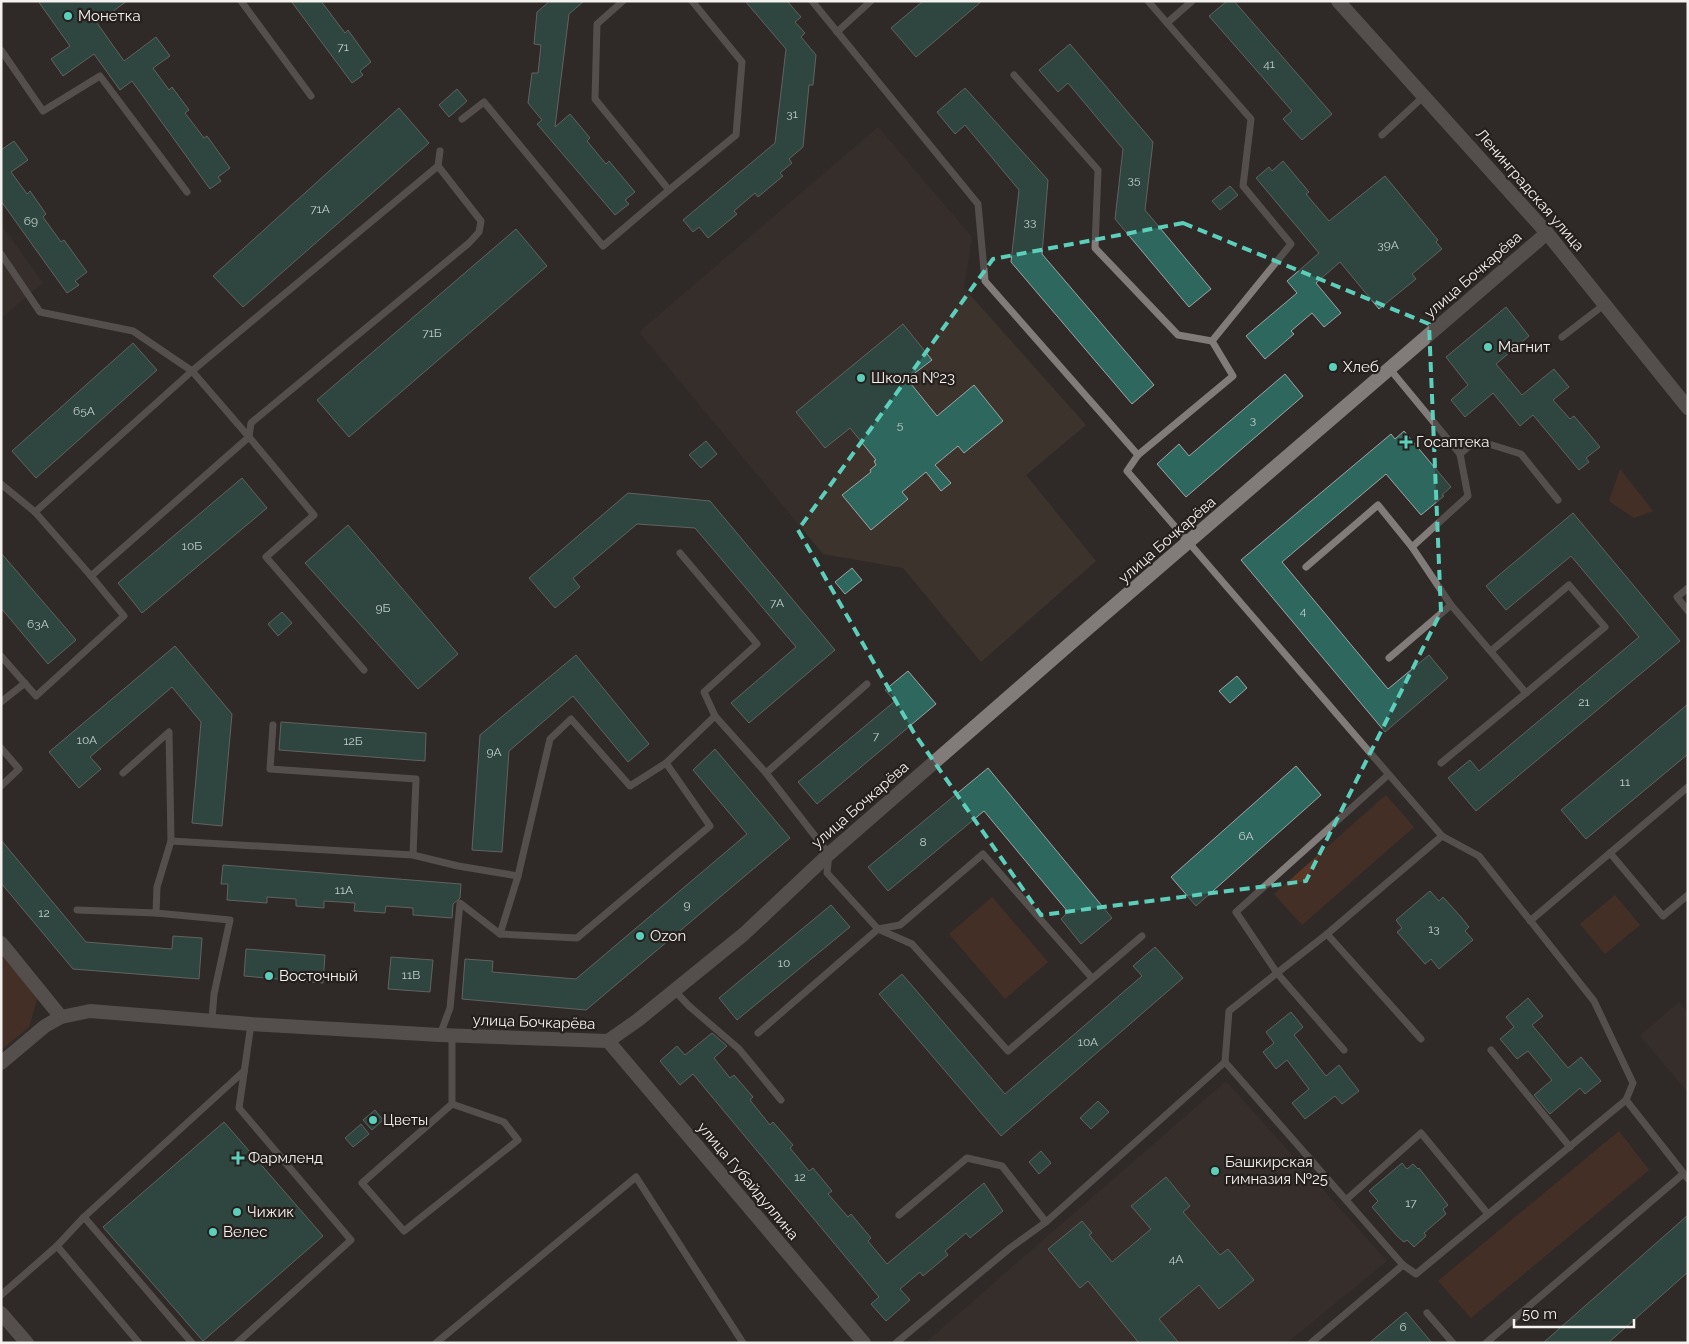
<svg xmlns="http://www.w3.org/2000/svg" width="1689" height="1344" font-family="Raleway,sans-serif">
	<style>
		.built { fill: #3d332d }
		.green { fill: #5c3725 }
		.building { fill: #2d675d; stroke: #9fa5a4 }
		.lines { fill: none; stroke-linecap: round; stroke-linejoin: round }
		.service { stroke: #817c79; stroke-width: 7 }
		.minor { stroke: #817c79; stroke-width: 14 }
		.tertiary { stroke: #817c79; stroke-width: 14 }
		.marked { fill: none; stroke: #5cceba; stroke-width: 4; stroke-dasharray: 10 6; stroke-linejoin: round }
		.poi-dot { fill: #5cceba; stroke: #25201e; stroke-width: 2 }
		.labels { text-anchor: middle; stroke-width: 4.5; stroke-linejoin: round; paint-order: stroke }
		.number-label { font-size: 12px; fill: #c2ceca }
		.poi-label { font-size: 15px; fill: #f4f1ef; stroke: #25201e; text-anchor: start }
		.street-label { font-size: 15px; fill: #f4f1ef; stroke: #25201e }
	</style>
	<rect width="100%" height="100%" fill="#2f2a28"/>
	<g class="built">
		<polygon points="878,127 972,237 964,288 1086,425 1026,475 1096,561 981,662 903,568 823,554 639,332"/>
		<polygon points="1,224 43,283 1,318"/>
		<polygon points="1679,1002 1688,1012 1688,1092 1640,1036"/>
		<polygon points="1226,1081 1387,1261 1287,1343 925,1343"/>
	</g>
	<g class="green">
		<polygon points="1620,469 1653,511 1634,518 1609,501"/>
		<polygon points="1386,795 1414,827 1302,925 1274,894"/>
		<polygon points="1615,895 1640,925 1605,954 1580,924"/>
		<polygon points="992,897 1048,962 1005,999 949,934"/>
		<polygon points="1,954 38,996 29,1027 1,1050"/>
		<polygon points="1619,1131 1649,1170 1471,1318 1438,1281"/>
	</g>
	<g class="building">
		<polygon points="38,1 127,1 97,23 124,61 156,37 170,56 153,68 169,90 172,87 189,110 185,113 204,138 207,136 230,168 218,177 221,181 210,189 132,81 120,90 94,54 63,76 51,59 70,46"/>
		<polygon points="291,1 321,1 345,33 348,30 371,62 360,71 363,75 352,83"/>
		<polygon points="550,1 584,1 569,14 555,127 570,114 590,138 587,141 606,164 609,161 635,192 625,200 629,204 615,215 537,124 542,120 528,103 532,73 538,73 541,45 534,44 537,12"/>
		<polygon points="745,1 787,1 801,17 795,22 805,33 801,37 816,55 813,85 809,85 803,147 789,159 792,163 780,173 783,176 758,197 755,193 734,211 737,214 708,238 699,227 693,232 683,220 775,143 786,49"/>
		<polygon points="923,1 982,1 916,57 891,28"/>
		<polygon points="1227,1 1234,1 1332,114 1302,140 1283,119 1292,111 1209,16"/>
		<polygon points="1070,44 1153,142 1145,210 1211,289 1189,307 1115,219 1123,149 1068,83 1058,92 1039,70"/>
		<polygon points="965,88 1048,180 1042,254 1154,385 1132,404 1011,262 1019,190 965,125 955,134 937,112"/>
		<polygon points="457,89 467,101 449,117 439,105"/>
		<polygon points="399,108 429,143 243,307 213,276"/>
		<polygon points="14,141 28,160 11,172 27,194 30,191 46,214 43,217 61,242 64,240 87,272 75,281 79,285 67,293 1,201 1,150"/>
		<polygon points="1283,161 1309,192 1306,194 1329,221 1385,176 1438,240 1436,242 1442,249 1412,274 1416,279 1379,309 1340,262 1316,283 1341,313 1324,327 1312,313 1291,331 1294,334 1265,359 1246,336 1297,293 1287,281 1319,253 1256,178 1269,167 1272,171"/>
		<polygon points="1230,186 1238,195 1220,210 1212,201"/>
		<polygon points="516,229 547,266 349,437 317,400"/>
		<polygon points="1506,307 1529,336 1496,364 1522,395 1554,369 1569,387 1553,400 1570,419 1574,416 1600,447 1586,458 1589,462 1579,470 1533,415 1520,426 1493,393 1465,417 1451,400 1468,385 1446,357"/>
		<polygon points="903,324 932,360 907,379 937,416 974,385 1003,421 964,453 958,446 935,465 951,483 941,491 926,472 902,492 908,499 871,530 842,495 871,472 870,470 876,465 874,461 876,460 850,428 825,448 796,412"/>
		<polygon points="133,343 157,370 36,478 12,451"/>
		<polygon points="1285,374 1303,396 1186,497 1157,464 1179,444 1189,456"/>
		<polygon points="1404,431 1451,487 1442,495 1444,496 1421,515 1386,474 1282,562 1388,689 1429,655 1448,678 1385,732 1241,560 1391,434 1395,439"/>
		<polygon points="706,441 717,454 701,468 689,455"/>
		<polygon points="242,478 267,508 142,613 118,583"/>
		<polygon points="628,493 710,501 835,650 749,723 731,703 796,647 695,528 637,524 573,578 580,587 555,608 529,578"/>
		<polygon points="1573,513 1680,641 1476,811 1448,778 1470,760 1479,771 1639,637 1571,556 1506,610 1486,586"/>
		<polygon points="348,525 458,654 418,689 305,563"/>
		<polygon points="1,553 76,640 48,664 1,608"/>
		<polygon points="852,568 862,580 845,594 835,582"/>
		<polygon points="282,612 292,623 278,636 268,624"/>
		<polygon points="175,646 232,714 222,826 192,823 201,722 172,687 90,757 101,769 79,788 49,752"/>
		<polygon points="576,655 649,744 628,762 573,696 509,751 502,852 472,850 480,735"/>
		<polygon points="908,671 936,704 817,804 798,782 895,701 885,690"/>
		<polygon points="1237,676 1247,688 1230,703 1219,691"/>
		<polygon points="1688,704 1688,754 1586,839 1561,810"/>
		<polygon points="281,722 426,733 425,761 279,750"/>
		<polygon points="715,749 790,838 586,1010 462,999 465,959 493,961 492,972 576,979 747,834 693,770"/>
		<polygon points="1296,766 1321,795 1196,906 1171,877"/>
		<polygon points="988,768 1112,918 1081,944 1061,919 1068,912 984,811 888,891 868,867"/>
		<polygon points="1,840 86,942 172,949 173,936 202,938 199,979 73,969 1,883"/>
		<polygon points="223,865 461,884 460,898 453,904 452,918 413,915 413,908 386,906 385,913 354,911 355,903 324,901 324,908 296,906 296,899 267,897 267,903 227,900 228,884 221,884"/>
		<polygon points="1430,891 1439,901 1443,897 1461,917 1469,927 1465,931 1473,940 1439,969 1431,959 1425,964 1397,932 1402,928 1396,920"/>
		<polygon points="831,905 850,927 737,1020 719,998"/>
		<polygon points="1155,947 1183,978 1001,1136 879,994 902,974 1005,1094 1142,976 1133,966"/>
		<polygon points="246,949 325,955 323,983 244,976"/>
		<polygon points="391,957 433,960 430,992 388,989"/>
		<polygon points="1528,998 1543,1016 1532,1025 1568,1068 1581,1057 1601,1081 1585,1094 1580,1088 1550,1114 1534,1095 1552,1080 1528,1051 1517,1059 1500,1039 1514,1027 1506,1017"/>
		<polygon points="1291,1012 1303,1027 1294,1035 1326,1076 1339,1065 1359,1091 1342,1104 1335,1096 1305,1119 1292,1103 1309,1089 1287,1060 1276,1069 1263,1052 1274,1043 1266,1032"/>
		<polygon points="712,1033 727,1046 714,1058 730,1078 734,1075 753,1097 750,1100 770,1125 773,1122 793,1145 790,1148 809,1171 813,1168 832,1191 828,1194 848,1217 851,1214 871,1238 868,1241 887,1264 984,1183 1003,1211 970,1238 966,1233 945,1251 948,1255 923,1276 920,1272 900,1289 910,1300 886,1321 871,1304 879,1297 693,1074 680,1085 660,1061 677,1046 685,1055"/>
		<polygon points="1098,1101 1109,1112 1091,1129 1080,1118"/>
		<polygon points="375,1110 383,1120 372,1130 363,1120"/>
		<polygon points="224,1122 323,1236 203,1341 103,1227"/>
		<polygon points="361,1124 369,1134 353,1147 345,1138"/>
		<polygon points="1041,1151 1051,1163 1039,1174 1029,1162"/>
		<polygon points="1402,1163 1407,1169 1413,1164 1418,1169 1419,1168 1448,1205 1443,1209 1446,1214 1424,1233 1426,1236 1414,1247 1407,1240 1404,1242 1397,1236 1372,1207 1378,1201 1369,1191"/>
		<polygon points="1166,1177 1190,1206 1183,1212 1220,1255 1228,1249 1254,1280 1219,1309 1199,1285 1159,1319 1179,1343 1139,1343 1088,1281 1080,1288 1048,1249 1082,1221 1092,1233 1089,1235 1112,1262 1151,1229 1131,1206"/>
		<polygon points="1688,1215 1688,1272 1608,1343 1543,1343"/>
		<polygon points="1406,1312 1432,1343 1369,1343"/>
	</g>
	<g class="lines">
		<g class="service">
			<polyline points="241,1 311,96"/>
			<polyline points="812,1 978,204 985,281 1138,455 1127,471 1442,836 1479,856 1594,1001 1633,1083 1626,1100 1688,1179"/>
			<polyline points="1148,1 1167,23 1192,1"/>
			<polyline points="837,32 871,1"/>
			<polyline points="1,50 43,111 100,76 187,192"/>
			<polyline points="1014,75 1098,170 1095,248 1178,335 1212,341"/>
			<polyline points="462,119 484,102 603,246 669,190 595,99 597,24 623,1"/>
			<polyline points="1382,135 1424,96"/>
			<polyline points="438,166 481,221 479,232 469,243 251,423 249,437 192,371 438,166 440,151"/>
			<polyline points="669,190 736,135 742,62 692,1"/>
			<polyline points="1,254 40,312 133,331 192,371 35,512 91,576 249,437 314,515 266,557 364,670"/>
			<polyline points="1562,337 1605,304"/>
			<polyline points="1389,368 1460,454 1476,440 1521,454 1558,500"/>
			<polyline points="1138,455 1233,376 1212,341 1291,244 1243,186 1251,119 1167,23"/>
			<polyline points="1,484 35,512"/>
			<polyline points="1412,547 1451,605 1526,693 1441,763"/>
			<polyline points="680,553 757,644 704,692 715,716 766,773"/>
			<polyline points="1306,567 1378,505 1412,547 1468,496 1460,454"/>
			<polyline points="1688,588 1677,597 1688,611"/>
			<polyline points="1491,651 1569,585 1605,627 1526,693"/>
			<polyline points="1,656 36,696 124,616 91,576"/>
			<polyline points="1389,658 1451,605"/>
			<polyline points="1,702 25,683"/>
			<polyline points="273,725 270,769 416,779 413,855"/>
			<polyline points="1,748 19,769 1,786"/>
			<polyline points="666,763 630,786 571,719 550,739 518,876 500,934 577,938 710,826 666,763 715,716"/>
			<polyline points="123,773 169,732 171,841 157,887 156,913"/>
			<polyline points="1388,775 1236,912 1277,973 1327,934 1442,836"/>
			<polyline points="1688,787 1610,853 1663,916 1688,895"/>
			<polyline points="171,841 413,855 458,866 518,876"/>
			<polyline points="77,910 156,913 230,920 214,994 212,1019"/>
			<polyline points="1530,921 1610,853"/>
			<polyline points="878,929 912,944 1008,1051 1142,936"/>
			<polyline points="878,929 900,925 983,854 1092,978"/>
			<polyline points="1327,934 1421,1039"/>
			<polyline points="674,990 689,1006 739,1049 781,1100"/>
			<polyline points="758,1033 878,929 827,873 829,854 766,773 867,684"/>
			<polyline points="440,1035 450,1008 460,903 500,934"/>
			<polyline points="1491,1050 1570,1147"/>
			<polyline points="1225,1062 1229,1011 1277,973 1344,1050"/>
			<polyline points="452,1104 362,1183 404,1231 518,1140 504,1122 452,1104 452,1035"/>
			<polyline points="1347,1199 1421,1133 1488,1214"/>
			<polyline points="899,1215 967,1158 1002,1166 1046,1222"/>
			<polyline points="84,1217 192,1343"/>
			<polyline points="57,1246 84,1217 244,1071"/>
			<polyline points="1,1295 57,1246 139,1343"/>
			<polyline points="1427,1313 1453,1343"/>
			<polyline points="237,1343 351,1240 239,1108 251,1024"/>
			<polyline points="436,1343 636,1177 743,1343"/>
			<polyline points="896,1343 1010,1248 1046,1222 1225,1062 1403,1265 1416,1274 1626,1100"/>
			<polyline points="1311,1343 1403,1265"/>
			<polyline points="1486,1343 1683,1174"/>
		</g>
		<g class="minor">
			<polyline points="1,943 61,1017"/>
			<polyline points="608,1041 864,1343"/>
			<polyline points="1,1063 45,1026 61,1017 90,1011 251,1024 440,1035 608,1041 638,1020 744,934 829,854 1072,642 1547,233"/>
		</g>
		<g class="tertiary">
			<polyline points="1338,1 1547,233 1688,408"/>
			<polyline points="1,1313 27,1343"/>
		</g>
	</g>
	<path d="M0 0H1689V1344H0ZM1183 223 1429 324 1441 612 1306 881 1041 915 914 733 798 530 993 259Z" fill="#2f2a28" fill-opacity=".55" fill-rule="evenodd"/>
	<path class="marked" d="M1183 223 1429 324 1441 612 1306 881 1041 915 914 733 798 530 993 259Z"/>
	<g class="poi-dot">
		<circle cx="68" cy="16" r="5"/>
		<circle cx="1488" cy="347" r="5"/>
		<circle cx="1333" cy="367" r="5"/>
		<circle cx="861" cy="378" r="5"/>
		<path d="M1403.5 434.5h5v5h5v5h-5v5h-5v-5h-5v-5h5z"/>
		<circle cx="640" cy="936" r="5"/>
		<circle cx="269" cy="976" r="5"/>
		<circle cx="373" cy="1120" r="5"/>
		<path d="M235.5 1150.5h5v5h5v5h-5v5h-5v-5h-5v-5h5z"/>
		<circle cx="1215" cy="1171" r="5"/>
		<circle cx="237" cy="1212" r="5"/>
		<circle cx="213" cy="1232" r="5"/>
	</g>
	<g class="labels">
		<g class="number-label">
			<text x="343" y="51">71</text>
			<text x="1269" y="68">41</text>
			<text x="792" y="118">31</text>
			<text x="1134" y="184">35</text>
			<text x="320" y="213">71А</text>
			<text x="31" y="225">69</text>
			<text x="1030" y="226">33</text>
			<text x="1388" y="249">39А</text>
			<text x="432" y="337">71Б</text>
			<text x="84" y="415">65А</text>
			<text x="1253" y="424">3</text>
			<text x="900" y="429">5</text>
			<text x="192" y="550">10Б</text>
			<text x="777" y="607">7А</text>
			<text x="383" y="612">9Б</text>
			<text x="1303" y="615">4</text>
			<text x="38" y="628">63А</text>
			<text x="1584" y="706">21</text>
			<text x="876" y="740">7</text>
			<text x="87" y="744">10А</text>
			<text x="353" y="745">12Б</text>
			<text x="494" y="756">9А</text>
			<text x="1625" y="786">11</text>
			<text x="1246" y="840">6А</text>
			<text x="923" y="846">8</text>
			<text x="344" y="894">11А</text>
			<text x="687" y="909">9</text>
			<text x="44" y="917">12</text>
			<text x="1434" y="933">13</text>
			<text x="784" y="967">10</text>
			<text x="411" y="979">11В</text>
			<text x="1088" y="1046">10А</text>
			<text x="800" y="1181">12</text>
			<text x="1411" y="1207">17</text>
			<text x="1176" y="1263">4А</text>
			<text x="1403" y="1331">6</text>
		</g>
		<g class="poi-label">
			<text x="78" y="21">Монетка</text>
			<text x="1498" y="352">Магнит</text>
			<text x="1343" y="372">Хлеб</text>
			<text x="871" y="383">Школа №23</text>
			<text x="1416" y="447">Госаптека</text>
			<text x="650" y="941">Ozon</text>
			<text x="279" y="981">Восточный</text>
			<text x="383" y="1125">Цветы</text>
			<text x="248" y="1163">Фармленд</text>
			<text x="1225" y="1167">Башкирская<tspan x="1225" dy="17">гимназия №25</tspan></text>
			<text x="247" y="1217">Чижик</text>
			<text x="223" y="1237">Велес</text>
		</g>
		<g class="street-label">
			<text transform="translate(1530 190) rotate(49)" y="5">Ленинградская улица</text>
			<text transform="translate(1473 275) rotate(-41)" y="5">улица Бочкарёва</text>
			<text transform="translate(1167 540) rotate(-41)" y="5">улица Бочкарёва</text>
			<text transform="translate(860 805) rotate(-41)" y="5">улица Бочкарёва</text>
			<text transform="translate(534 1022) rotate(2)" y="5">улица Бочкарёва</text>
			<text transform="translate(748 1181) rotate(50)" y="5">улица Губайдуллина</text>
		</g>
	</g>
	<rect width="1689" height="1344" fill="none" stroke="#f4f1ef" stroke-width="5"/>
	<path d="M1514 1319v8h120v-8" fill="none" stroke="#f4f1ef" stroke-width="2.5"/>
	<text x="1522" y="1319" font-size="15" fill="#f4f1ef" stroke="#25201e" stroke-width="4" paint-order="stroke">50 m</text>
</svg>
